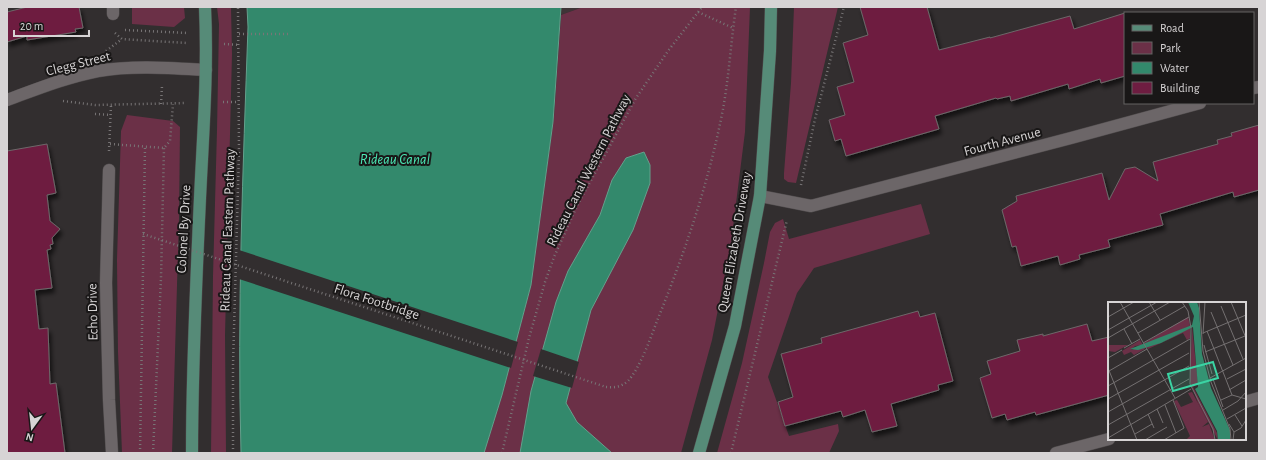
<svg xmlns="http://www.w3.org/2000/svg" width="1266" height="460" font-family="'Alegreya Sans',sans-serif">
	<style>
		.built { fill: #3f3437 }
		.green { fill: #6b3047 }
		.water { fill: #33896c; stroke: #64a08c }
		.pier { fill: #322e2f }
		.building { fill: #6e1d41; stroke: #6d6869; filter: url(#shadow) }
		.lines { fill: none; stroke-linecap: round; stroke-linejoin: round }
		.minor-casing { stroke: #4f4b4c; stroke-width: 13 }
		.major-casing { stroke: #4f4b4c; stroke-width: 13 }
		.path { stroke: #787576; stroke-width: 2.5; stroke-dasharray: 1 3; stroke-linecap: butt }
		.minor { stroke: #6c6668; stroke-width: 12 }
		.major { stroke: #568b78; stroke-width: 12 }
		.path-bridge { stroke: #787576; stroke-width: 2.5; stroke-dasharray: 1 3; stroke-linecap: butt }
		.labels { text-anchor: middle; stroke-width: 4; stroke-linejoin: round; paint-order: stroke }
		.street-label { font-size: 14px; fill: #d7d4d5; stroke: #191717 }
		.water-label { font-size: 15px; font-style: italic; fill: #4ce8b5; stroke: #191717 }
		.inset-road { fill: none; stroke: #747071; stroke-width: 1 }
		.view { fill: #3bd4a4; fill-opacity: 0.15; stroke: #3bd4a4; stroke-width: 2 }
		.inset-edge { fill: none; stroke: #d7d4d5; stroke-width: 2 }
	</style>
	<defs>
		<filter id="shadow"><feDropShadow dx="2.5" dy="4.5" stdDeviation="2" flood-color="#0009"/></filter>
	</defs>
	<rect width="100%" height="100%" fill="#322e2f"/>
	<polygon class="built" points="561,7 583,7 561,15"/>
	<g class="green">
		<polygon points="132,7 184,7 185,18 174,27 132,24"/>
		<polygon points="217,7 231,7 232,54 225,335 226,453 211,453 213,276 217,130 219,24"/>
		<polygon points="583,7 750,7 745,132 731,243 712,340 681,453 484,453 502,395 531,285 554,116 561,15"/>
		<polygon points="794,7 838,7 796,183 788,182 784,179 784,173 791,83"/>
		<polygon points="127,115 173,121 180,127 179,218 172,453 122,453 118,352 117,260 121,131"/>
		<polygon points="921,204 930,234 814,268 797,293 768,377 789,436 838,424 839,431 829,453 717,453 742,363 764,263 770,232 775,223 783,219 789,239"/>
	</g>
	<g class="water">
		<path d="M247 7H561L553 122 531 285 502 395 484 453H241C237 311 243 169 248 27Z"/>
		<polygon points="644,152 650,165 650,183 633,230 591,310 566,403 577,422 612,453 520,453 531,391 556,302 568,271 600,215 612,180 626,158"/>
	</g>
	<g class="pier">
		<polygon points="239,250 518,342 511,368 239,279"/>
		<polygon points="541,349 579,362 572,388 533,376"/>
	</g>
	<g class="building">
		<polygon points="27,7 79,7 83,28 75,29 76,32 27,40 27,36 7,42 7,12"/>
		<polygon points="860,7 927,7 939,50 990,37 990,38 1070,16 1074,29 1125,13 1125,76 1101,83 1100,79 1069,89 1068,84 1011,101 1010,96 997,99 996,98 935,116 939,129 846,156 841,139 835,141 829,120 845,115 837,87 854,82 843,43 868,35"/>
		<polygon points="1259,125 1259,190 1234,197 1233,192 1160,214 1163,225 1108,240 1110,247 1079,255 1080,259 1060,265 1058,256 1021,266 1016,246 1012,247 1002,210 1017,201 1016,196 1102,173 1109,200 1125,169 1135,167 1158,181 1153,162 1218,144 1217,140 1232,136 1231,133"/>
		<polygon points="47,144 56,193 47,195 50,221 60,229 52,238 53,244 50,245 51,249 47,250 52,288 35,290 39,329 48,328 50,384 56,383 65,453 7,453 7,151"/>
		<polygon points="918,311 920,317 935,313 953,381 938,385 939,390 891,404 897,426 872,432 865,410 843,417 841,411 785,426 778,402 793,397 781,354 822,343 821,338"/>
		<polygon points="1087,324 1092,341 1109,337 1109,395 1036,415 1035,412 1007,420 1005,414 992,418 980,378 991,374 987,361 1020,351 1017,340 1043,334 1043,336"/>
	</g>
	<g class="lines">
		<defs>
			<g id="minor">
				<polyline points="113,14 113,7"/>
				<polyline points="1253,88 1259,87"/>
				<path d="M7 100C37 89 67 77 98 71 133 65 171 68 206 70"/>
				<polyline points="109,170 106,283 109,400 112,453"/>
				<polyline points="760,196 811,206 1071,138 1200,103"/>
				<polyline points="1245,402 1259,398"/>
				<polyline points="1056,453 1109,439"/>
			</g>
			<g id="major">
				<path d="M192 453C192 368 196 283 200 198 203 134 208 71 205 7"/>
				<polyline points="699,453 735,326 760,196 770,51 771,7"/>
			</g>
		</defs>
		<use href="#minor" class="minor-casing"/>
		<use href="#major" class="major-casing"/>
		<g class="path">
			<polyline points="698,12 733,28"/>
			<polyline points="125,30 188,33"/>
			<polyline points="115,33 122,39 187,43"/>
			<polyline points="239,34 290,34"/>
			<polyline points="224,44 239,45"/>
			<polyline points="106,51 122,39"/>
			<polyline points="63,101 95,105 186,103"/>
			<polyline points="223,102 239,102"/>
			<polyline points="161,104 162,86"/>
			<polyline points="95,114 111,115"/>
			<polyline points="110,144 164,148 170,141 173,104"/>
			<polyline points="109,151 111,105"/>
			<polyline points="801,185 815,119 844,7"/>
			<path d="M606 387C614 388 621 387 628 381 640 368 651 337 657 321 685 252 709 182 723 109 729 76 731 41 736 7"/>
			<polyline points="140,453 145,147"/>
			<polyline points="153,453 161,278 164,148"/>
			<polyline points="233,453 233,365 239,151 238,7"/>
			<polyline points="502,453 529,338 545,282 554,257 577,206 636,98 668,51 702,7"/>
			<polyline points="731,453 787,220"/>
		</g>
		<use href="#minor" class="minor"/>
		<use href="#major" class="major"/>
		<polyline class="path-bridge" points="143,234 606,387"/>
	</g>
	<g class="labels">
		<g class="street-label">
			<text transform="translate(78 63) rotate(-14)" y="5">Clegg Street</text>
			<text transform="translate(1002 141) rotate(-15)" y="5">Fourth Avenue</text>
			<text transform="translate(588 170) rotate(-63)" y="5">Rideau Canal Western Pathway</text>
			<text transform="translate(183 229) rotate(-87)" y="5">Colonel By Drive</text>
			<text transform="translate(227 230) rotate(-88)" y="5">Rideau Canal Eastern Pathway</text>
			<text transform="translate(734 242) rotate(-80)" y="5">Queen Elizabeth Driveway</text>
			<text transform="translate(377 301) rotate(18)" y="5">Flora Footbridge</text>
			<text transform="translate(92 312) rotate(-91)" y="5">Echo Drive</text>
		</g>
		<g class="water-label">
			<text x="395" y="164">Rideau Canal</text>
		</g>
	</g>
	<g transform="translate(1108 302)">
		<rect width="138" height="138" fill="#322e2f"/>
		<path d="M80 15 82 24 37 43 36 41ZM82 25V36L79 38 75 31 40 47 38 44 55 40ZM84 25 90 81 85 85 109 131 110 138 90 101 82 79ZM32 38 35 43 27 44 23 48 36 44 37 47 26 53 23 50 16 53 14 49ZM0 43H20L7 50 0 49ZM84 90 100 120 94 125 101 122 107 138H78L82 134 66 99 69 98 73 105 85 100 80 91Z" fill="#6b3047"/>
		<path d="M80 0H89L91 6 94 52 103 86 122 128V138H110L109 129 87 87 90 85 85 25 53 41 30 48 22 47 84 23 86 14Z" fill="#33896c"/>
		<path class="inset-road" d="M12 0 67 96M41 0 52 18M74 0 80 9 83 26 82 82 105 127 107 138M91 0 95 49 103 80 122 127 123 138M123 0 138 36M113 4 135 57M103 10 125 63M0 15 26 0M16 27 24 42M0 28 49 0M99 29 124 93M30 31 77 4M95 31 138 13M95 32 97 0M0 36 62 0M35 41 81 15M96 43 104 72M16 46 32 37M97 50 137 34M0 56 14 48M0 66 29 138M1 69 39 47M102 76 138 56M105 77 115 105M119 77 138 67M0 84 82 37M121 88 138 78M0 97 81 51M113 98 124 93 138 97M57 103 68 131M49 107 55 121M115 108 130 99 138 90M0 110 81 64M40 112 46 126M127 113 134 124M119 117 138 106M121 122 126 130 125 138M0 123 81 77M126 130 133 126 138 118M27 132 44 122M0 136 83 87M37 138 59 125M56 138 76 126 65 98"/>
		<path class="view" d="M105 60 110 76 65 89 60 72Z"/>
		<rect width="138" height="138" class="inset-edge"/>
	</g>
	<rect width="1266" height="460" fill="none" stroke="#d7d4d5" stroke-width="16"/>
	<rect x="1124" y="12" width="130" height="92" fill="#191717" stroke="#656363"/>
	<rect x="1132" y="25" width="20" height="6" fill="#568b78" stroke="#656363"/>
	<text x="1160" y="32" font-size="12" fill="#d7d4d5">Road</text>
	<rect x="1132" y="42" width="20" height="12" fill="#6b3047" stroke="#656363"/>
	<text x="1160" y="52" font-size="12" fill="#d7d4d5">Park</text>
	<rect x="1132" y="62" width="20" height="12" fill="#33896c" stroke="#656363"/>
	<text x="1160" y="72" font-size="12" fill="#d7d4d5">Water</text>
	<rect x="1132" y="82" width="20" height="12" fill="#6e1d41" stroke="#656363"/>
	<text x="1160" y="92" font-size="12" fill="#d7d4d5">Building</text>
	<g transform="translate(32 428) rotate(195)" stroke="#191717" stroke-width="3" paint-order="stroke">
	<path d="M0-3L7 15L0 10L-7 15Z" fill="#d7d4d5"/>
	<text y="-6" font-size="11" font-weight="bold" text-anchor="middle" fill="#d7d4d5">N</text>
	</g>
	<path d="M14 30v6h75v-6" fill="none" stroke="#d7d4d5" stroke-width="2"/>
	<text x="20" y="30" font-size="12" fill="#d7d4d5" stroke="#191717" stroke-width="3" paint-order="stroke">20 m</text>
</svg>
